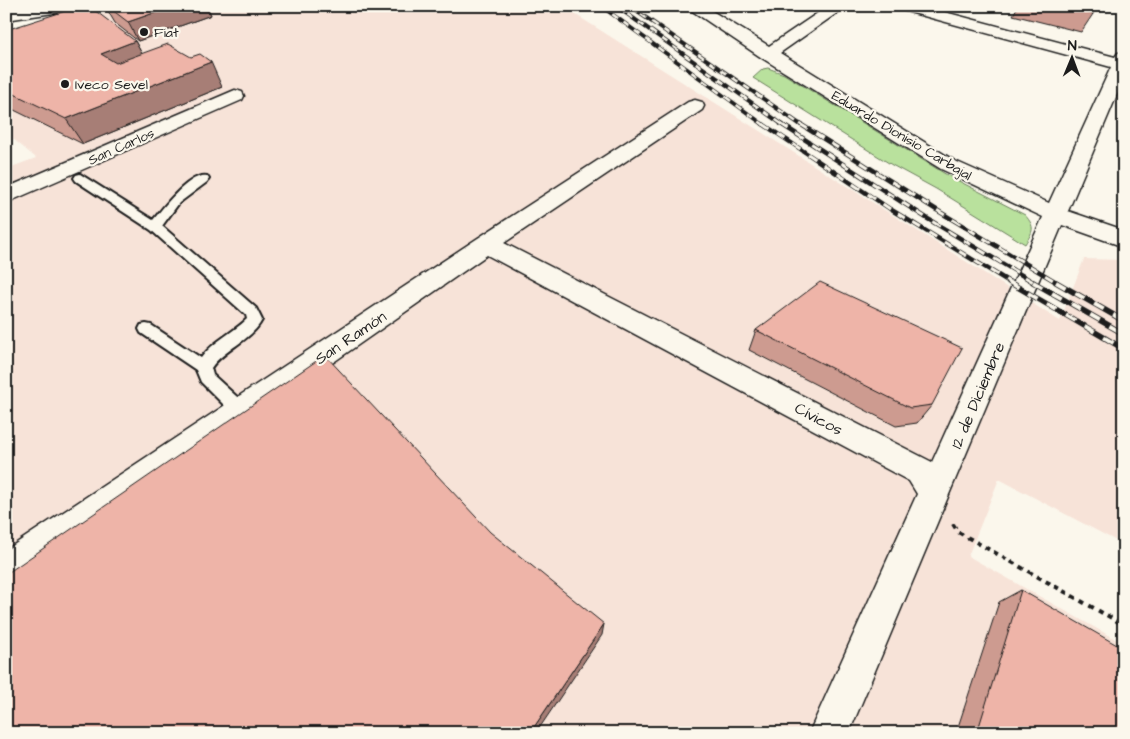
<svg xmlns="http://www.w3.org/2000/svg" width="1130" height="739" font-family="'Architects Daughter',sans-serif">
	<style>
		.built { fill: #f7e3d8 }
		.green { fill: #b9e19d; stroke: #6a7e5c }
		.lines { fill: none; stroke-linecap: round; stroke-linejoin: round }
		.service-casing { stroke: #1c1c1c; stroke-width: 4 }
		.minor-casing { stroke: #1c1c1c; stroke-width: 3 }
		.tertiary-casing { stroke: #1c1c1c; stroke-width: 3 }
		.path { stroke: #1c1c1c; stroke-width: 4; stroke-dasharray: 5 5; stroke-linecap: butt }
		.service { fill: #fbf7ec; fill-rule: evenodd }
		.minor { fill: #fbf7ec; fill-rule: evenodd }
		.tertiary { fill: #fbf7ec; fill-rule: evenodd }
		.rail-far2-casing { stroke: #1c1c1c; stroke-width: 4 }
		.rail-far1-casing { stroke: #1c1c1c; stroke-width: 4.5 }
		.rail-casing { stroke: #1c1c1c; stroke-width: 5.5 }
		.rail-far2 { stroke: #fbf7ec; stroke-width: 2.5; stroke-dasharray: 7; stroke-linecap: butt }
		.rail-far1 { stroke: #fbf7ec; stroke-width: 3; stroke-dasharray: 9; stroke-linecap: butt }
		.rail { stroke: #fbf7ec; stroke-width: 4; stroke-dasharray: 11; stroke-linecap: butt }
		.wall { fill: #cd9b90; stroke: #1c1c1c }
		.shaded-wall { fill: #a77e76; stroke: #1c1c1c }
		.building { fill: #eeb4a8; stroke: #1c1c1c }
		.poi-dot { fill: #1c1c1c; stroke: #fbf7ec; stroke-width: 2 }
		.labels { text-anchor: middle; stroke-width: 4.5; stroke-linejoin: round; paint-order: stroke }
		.far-poi-label { font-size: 14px; fill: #1c1c1c; stroke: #fbf7ec; text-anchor: start }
		.far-street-label { font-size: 14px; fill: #1c1c1c; stroke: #fbf7ec }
		.street-label { font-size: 16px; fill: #1c1c1c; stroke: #fbf7ec }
	</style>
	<rect width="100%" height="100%" fill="#fbf7ec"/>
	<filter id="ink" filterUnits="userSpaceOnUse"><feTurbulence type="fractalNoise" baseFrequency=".02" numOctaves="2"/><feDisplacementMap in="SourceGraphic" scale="10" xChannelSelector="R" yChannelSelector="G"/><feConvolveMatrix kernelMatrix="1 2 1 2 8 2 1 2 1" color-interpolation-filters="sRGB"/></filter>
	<g filter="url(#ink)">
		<polygon class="built" points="143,6 562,6 1060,321 1084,259 1124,260 1124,545 999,479 968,556 1124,644 1124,733 6,733 6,169 36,158 6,133 6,32"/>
		<path class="green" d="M768 68 784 74 947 175 1025 215C1036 228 1033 231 1025 244L936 189 892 165 753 78 763 69Z"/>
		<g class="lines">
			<defs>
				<path id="service" d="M80 174 153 220C163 208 190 172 207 176L209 179 207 182 179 203 162 226 256 308 262 320C251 341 224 349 211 368L213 375 247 406 249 411 247 416 241 418 235 416 201 382 196 370 141 333 139 329 141 325 146 324 151 325 201 358C213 341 233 333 247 319L246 315 151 230 76 181 74 178 76 175Z"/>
				<g id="minor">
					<polygon points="685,6 704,6 769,46 828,6 847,6 780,53 955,161 1049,203 1111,67 898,9 895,6 922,6 1115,57 1118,53 1124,52 1124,78 1068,211 1124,230 1124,247 1062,225 849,733 809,733 917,494 909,481 487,255 18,582 6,587 6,550 478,238 688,102 695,100 702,102 704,106 702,110 504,243 932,462 1043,217 941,169 762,58"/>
					<polygon points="235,90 242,92 244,96 242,100 6,203 6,188"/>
				</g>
				<polygon id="tertiary" points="34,6 75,6 72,9 67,11 6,20 6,10"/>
			</defs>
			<use href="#service" class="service-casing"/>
			<use href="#minor" class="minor-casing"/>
			<use href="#tertiary" class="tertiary-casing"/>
			<polyline class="path" points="953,524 958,532 1124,625"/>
			<use href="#service" class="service"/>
			<use href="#minor" class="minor"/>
			<use href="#tertiary" class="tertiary"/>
			<defs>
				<g id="rail-far2">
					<polyline points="601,6 764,125"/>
					<polyline points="616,6 783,125"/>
					<polyline points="629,6 801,125"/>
				</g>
				<g id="rail-far1">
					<polyline points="763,124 890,209 1011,283"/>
					<polyline points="781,124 928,219 1035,283"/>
					<polyline points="800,124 935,209 1058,283"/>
				</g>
				<g id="rail">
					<polyline points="1009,282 1124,349"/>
					<polyline points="1033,282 1124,334"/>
					<polyline points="1056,282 1124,321"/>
				</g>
			</defs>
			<use href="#rail-far2" class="rail-far2-casing"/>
			<use href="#rail-far1" class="rail-far1-casing"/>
			<use href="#rail" class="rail-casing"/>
			<use href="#rail-far2" class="rail-far2"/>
			<use href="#rail-far1" class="rail-far1"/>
			<use href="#rail" class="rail"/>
		</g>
		<g class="wall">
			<polygon points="105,6 207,6 211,15 138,41 115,23"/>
			<polygon points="1018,6 1096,6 1093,14 1081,32 1013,15"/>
			<polygon points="6,30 135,41 142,54 222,87 83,144 6,106"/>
			<polygon points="756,330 932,405 917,423 896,426 749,350"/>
			<polygon points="1021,590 1124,733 956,733 999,602"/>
		</g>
		<g class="shaded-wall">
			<polygon points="174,6 207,6 211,15 138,41 128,22"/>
			<polygon points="135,41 148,65 115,78 101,54"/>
			<polygon points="211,62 222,87 83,144 66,119"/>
			<polygon points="604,624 602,635 536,733 530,733"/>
		</g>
		<g class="building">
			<polygon points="81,6 89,6 135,41 101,54 116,63 168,44 191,57 200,54 211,62 66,119 6,90 6,30"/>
			<polygon points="107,6 174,6 128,22"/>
			<polygon points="1062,6 1096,6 1093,14"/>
			<polygon points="820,282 962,348 932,405 910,408 756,330"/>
			<polygon points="325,355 490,532 604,624 530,733 6,733 6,574"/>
			<polygon points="1021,590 1124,649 1124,733 977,733"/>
		</g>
	</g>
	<g class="poi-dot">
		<circle cx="144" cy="32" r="5"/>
		<circle cx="65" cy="84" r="5"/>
	</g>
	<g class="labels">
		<g class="far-poi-label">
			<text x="154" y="37">Fiat</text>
			<text x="75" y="89">Iveco Sevel</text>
		</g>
		<g class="far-street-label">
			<text transform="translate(902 135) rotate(31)" y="5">Eduardo Dionisio Carbajal</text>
			<text transform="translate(121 146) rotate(-24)" y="5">San Carlos</text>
		</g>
		<g class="street-label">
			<text transform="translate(350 337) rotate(-34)" y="6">San Ramón</text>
			<text transform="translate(977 395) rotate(-67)" y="6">12 de Diciembre</text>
			<text transform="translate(819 418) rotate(28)" y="6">Cívicos</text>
		</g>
	</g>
	<rect width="1130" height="739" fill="none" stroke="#fbf7ec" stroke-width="25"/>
	<rect x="12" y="12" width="1105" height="714" fill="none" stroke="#1c1c1c" stroke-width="2" filter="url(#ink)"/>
	<g transform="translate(1072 58) rotate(1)" stroke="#fbf7ec" stroke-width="4" paint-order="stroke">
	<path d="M0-4L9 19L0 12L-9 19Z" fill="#1c1c1c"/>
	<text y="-8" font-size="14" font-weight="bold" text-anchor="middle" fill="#1c1c1c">N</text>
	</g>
</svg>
